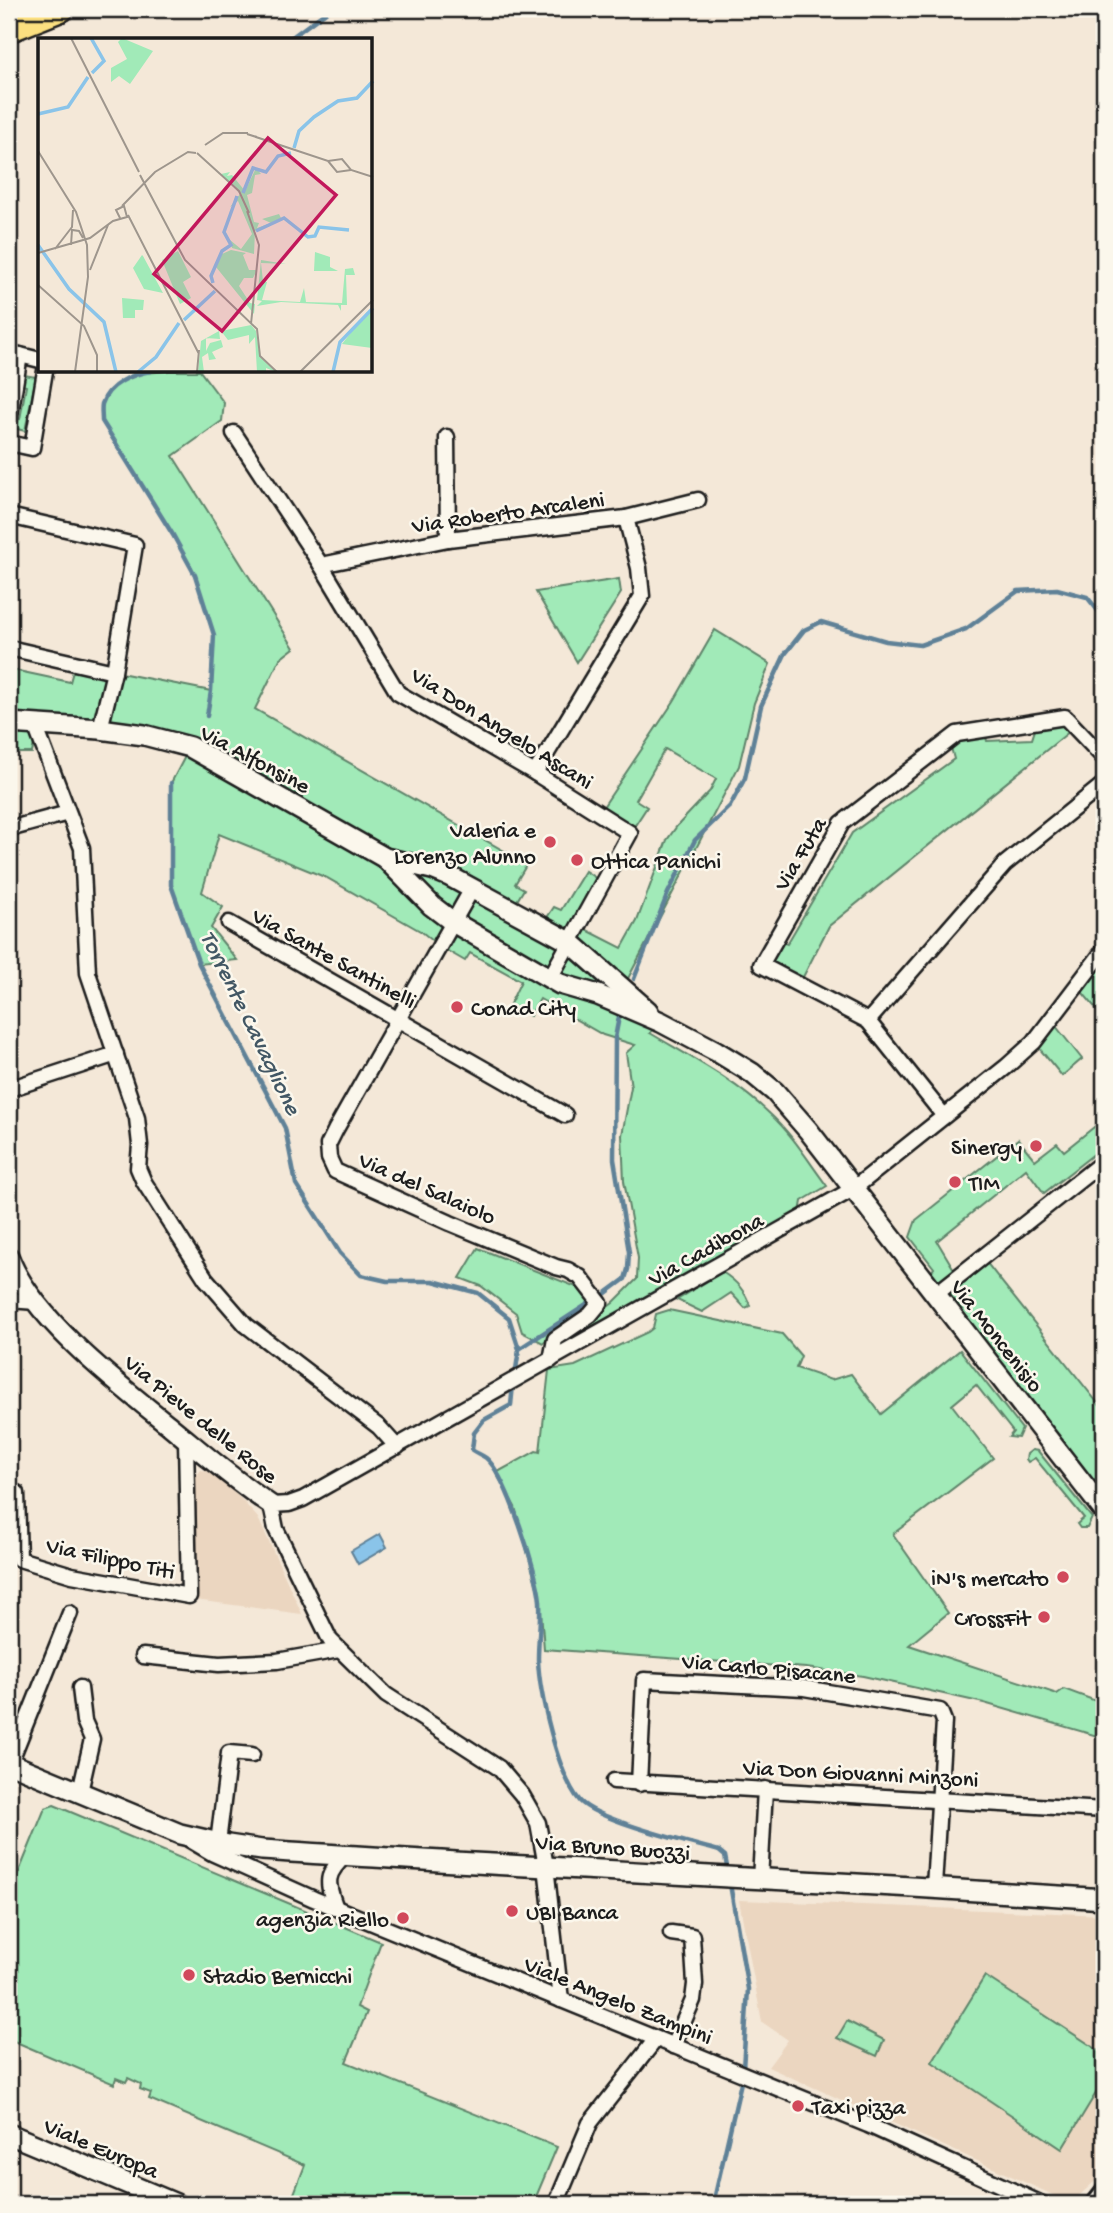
<svg xmlns="http://www.w3.org/2000/svg" width="1113" height="2213" font-family="'Gochi Hand',sans-serif">
	<style>
		.built { fill: #ebd6c0 }
		.green { fill: #a1eab8; stroke: #5e836a; stroke-width: 2 }
		.water { fill: #8ac4e9; stroke: #5e8197; stroke-width: 2 }
		.lines { fill: none; stroke-linecap: round; stroke-linejoin: round }
		.stream { stroke: #5e8197; stroke-width: 4.5 }
		.minor-casing { stroke: #1c1c1c; stroke-width: 19 }
		.tertiary-casing { stroke: #1c1c1c; stroke-width: 23 }
		.secondary-casing { stroke: #1c1c1c; stroke-width: 24 }
		.primary-casing { stroke: #1c1c1c; stroke-width: 28 }
		.minor { stroke: #fbf7ec; stroke-width: 14 }
		.tertiary { stroke: #fbf7ec; stroke-width: 18 }
		.secondary { stroke: #fbf7ec; stroke-width: 19 }
		.primary { stroke: #fce080; stroke-width: 23 }
		.poi-dot { fill: #d1495b; stroke: #fbf7ec; stroke-width: 2.5 }
		.labels { text-anchor: middle; stroke-width: 5; stroke-linejoin: round; paint-order: stroke }
		.street-label { font-size: 23px; fill: #1c1c1c; stroke: #fbf7ec }
		.poi-label { font-size: 23px; fill: #1c1c1c; stroke: #fbf7ec; text-anchor: start }
		.water-label { font-size: 24px; font-style: italic; fill: #425764; stroke: #fbf7ec }
		.inset-river { fill: none; stroke: #8ac4e9; stroke-width: 3.5 }
		.inset-road { fill: none; stroke: #9e968d; stroke-width: 2 }
		.view { fill: #c2185b; fill-opacity: 0.15; stroke: #c2185b; stroke-width: 3.5 }
		.inset-edge { fill: none; stroke: #1c1c1c; stroke-width: 3.5 }
	</style>
	<rect width="100%" height="100%" fill="#f4e8d8"/>
	<filter id="ink" filterUnits="userSpaceOnUse"><feTurbulence type="fractalNoise" baseFrequency=".0143" numOctaves="2"/><feDisplacementMap in="SourceGraphic" scale="14" xChannelSelector="R" yChannelSelector="G"/><feConvolveMatrix kernelMatrix="1 2 1 2 8 2 1 2 1" color-interpolation-filters="sRGB"/></filter>
	<g filter="url(#ink)">
		<g class="built">
			<polygon points="201,1470 211,1472 240,1498 258,1518 302,1614 195,1600 194,1478"/>
			<polygon points="739,1900 1104,1915 1104,2173 1071,2203 768,2067 788,2040 762,2022"/>
		</g>
		<g class="green">
			<path d="M169 371H200L224 403 222 421 173 456 294 648 280 659 255 709 527 864 515 884 524 889 512 909 542 925 554 907 561 910 585 871 603 883 579 926 622 948 637 921 667 840 677 826 710 791 716 779 665 749 636 800 647 807 630 833 599 813 674 701 715 630 770 664 754 703 739 766 623 988 661 1022 650 1033C692 1058 735 1080 770 1114 792 1134 809 1162 827 1186L802 1201 800 1213 562 1344 561 1341 613 1303 637 1279 638 1258 624 1181 622 1135 631 1087 626 1053 635 1045 603 1035 540 999 530 1016 509 1006 521 981 470 953 465 961 439 946 422 932 327 878 219 834 202 892 223 907 211 928 237 960 199 964 171 885V783L190 747 9 723V669L70 682 75 664 211 691 214 635 195 575 173 535 102 421V404L110 390 133 374Z"/>
			<polygon points="18,374 36,377 25,431 9,427 9,417 20,419 26,386 16,384"/>
			<polygon points="619,579 621,593 577,662 536,592"/>
			<polygon points="1065,717 1075,727 829,926 799,985 761,965 775,939 787,944 852,833 954,759 949,740 984,730 987,741 1032,739 1038,721"/>
			<polygon points="18,733 36,734 32,753 9,753 9,736 16,736"/>
			<polygon points="1104,957 1104,1018 1077,986"/>
			<polygon points="1051,1020 1082,1059 1062,1076 1034,1042"/>
			<polygon points="1104,1119 1104,1146 1044,1193 1026,1169 937,1241 958,1276 982,1257 1104,1411 1104,1511 925,1281 934,1268 910,1237 916,1220 1018,1139 1035,1160 1057,1143 1064,1151"/>
			<path d="M478 1248 579 1288 587 1295 591 1304C578 1321 556 1327 543 1343L522 1332 516 1313 481 1286 460 1278Z"/>
			<path d="M722 1272C735 1280 746 1292 750 1306L745 1308 731 1293 702 1312 677 1300Z"/>
			<polygon points="669,1310 782,1334 801,1356 796,1368 831,1380 851,1374 881,1414 960,1350 1022,1429 1018,1438 1009,1437 1013,1432 976,1385 952,1405 993,1458 893,1534 948,1613 909,1645 1057,1694 1064,1689 1104,1704 1104,1738 984,1703 863,1676 806,1668 544,1649 540,1598 515,1507 496,1473 536,1451 540,1452 549,1370 575,1366 648,1332 653,1328 656,1314"/>
			<polygon points="1032,1450 1038,1451 1092,1518 1087,1528 1080,1528 1077,1524 1084,1518 1035,1458 1028,1462 1026,1459 1027,1454"/>
			<polygon points="54,1805 381,1942 357,2007 367,2012 346,2062 557,2147 533,2204 290,2204 305,2165 149,2099 151,2093 140,2089 141,2084 128,2078 126,2082 116,2078 114,2084 9,2039 9,1896 45,1808"/>
			<polygon points="985,1976 1104,2054 1104,2080 1062,2149 932,2062"/>
			<polygon points="847,2021 884,2040 877,2056 837,2038"/>
		</g>
		<polygon class="water" points="380,1534 387,1547 358,1564 351,1551"/>
		<g class="lines">
			<g class="stream">
				<polyline points="288,40 330,9"/>
				<path d="M151 371C133 374 108 384 102 404 101 409 102 416 102 421L173 535 195 575 214 635 211 691 207 716"/>
				<polyline points="171,783 171,885 199,964 285,1128 296,1184 340,1253 361,1275 387,1281 433,1281 478,1293 509,1318 519,1349 515,1376"/>
				<polyline points="634,979 668,893 695,840 730,806 745,778 761,706 785,654 804,630 821,622 886,641 920,645 966,629 1018,591 1057,589 1087,597 1104,618"/>
				<polyline points="602,1296 625,1279 628,1269 629,1252 614,1159 615,1038 619,1017"/>
				<polyline points="519,1349 591,1302"/>
				<path d="M513 1385 511 1405 484 1420 474 1433 472 1450C476 1453 482 1455 486 1458 506 1474 538 1574 540 1601 541 1620 538 1640 538 1659 539 1692 558 1776 580 1801 597 1820 690 1843 719 1851L725 1856 728 1872"/>
				<polyline points="730,1884 748,1989 743,2069"/>
				<polyline points="713,2204 742,2078"/>
			</g>
			<defs>
				<g id="minor">
					<polyline points="9,353 20,355 9,421"/>
					<polyline points="20,355 40,360"/>
					<polyline points="234,433 321,565 398,693 535,773 630,833 550,978"/>
					<polyline points="447,437 448,539"/>
					<polyline points="9,443 32,448 45,371"/>
					<polyline points="9,516 135,545 114,672 100,729"/>
					<polyline points="626,518 698,500"/>
					<polyline points="321,565 448,539 626,518 639,568 642,596 535,773"/>
					<polyline points="9,648 114,672"/>
					<polyline points="35,725 82,848 88,973 137,1118 140,1145 138,1168 144,1182 206,1279 246,1325 379,1427 397,1447"/>
					<polyline points="9,829 68,813"/>
					<polyline points="473,887 336,1129 328,1145 329,1158 335,1171 450,1223 556,1267 568,1270 580,1277 600,1303 590,1315 555,1339 551,1360"/>
					<polyline points="229,923 565,1115"/>
					<polyline points="868,1021 1005,864 1104,784"/>
					<polyline points="9,1089 116,1054"/>
					<polyline points="944,1116 868,1021 761,965 842,823 957,734 1065,717 1104,758"/>
					<polyline points="936,1294 1104,1161"/>
					<polyline points="9,1300 36,1302"/>
					<polyline points="17,1493 19,1559 72,1575 189,1596 186,1440"/>
					<polyline points="143,1656 219,1664 277,1661 339,1650"/>
					<polyline points="80,1688 84,1721 92,1739 80,1792"/>
					<polyline points="10,1763 70,1613"/>
					<polyline points="614,1781 1104,1810"/>
					<polyline points="639,1784 644,1680 804,1688 940,1711 944,1721 934,1887"/>
					<polyline points="190,1840 212,1853 314,1899 868,2125 1042,2204"/>
					<polyline points="218,1843 229,1753 252,1755"/>
					<polyline points="760,1880 765,1789"/>
					<path d="M336 1908C326 1882 325 1874 346 1855"/>
					<polyline points="671,1933 692,1936 695,1984 693,2000 673,2046"/>
					<polyline points="561,2000 546,1866 538,1823 522,1795 499,1768 386,1695 330,1640 276,1529 271,1505 289,1504 303,1499 853,1189 1006,1067 1034,1042 1104,950"/>
					<polyline points="556,2204 590,2123 656,2039"/>
					<polyline points="1093,2204 1104,2190"/>
				</g>
				<path id="tertiary" d="M9 1257C32 1318 119 1385 170 1426 203 1453 235 1481 271 1505"/>
				<g id="secondary">
					<polyline points="9,723 100,729 144,735 190,747 385,858 432,869 449,876 570,942 648,1011"/>
					<polyline points="385,858 432,906 453,922 560,984 598,995 661,1022 716,1051 752,1073 775,1092 808,1130 1104,1511"/>
					<path d="M9 1763 180 1834 228 1845 262 1850C543 1869 824 1880 1104 1899"/>
					<polyline points="9,2134 176,2204"/>
				</g>
				<polyline id="primary" points="9,30 62,9"/>
			</defs>
			<use href="#minor" class="minor-casing"/>
			<use href="#tertiary" class="tertiary-casing"/>
			<use href="#secondary" class="secondary-casing"/>
			<use href="#primary" class="primary-casing"/>
			<use href="#minor" class="minor"/>
			<use href="#tertiary" class="tertiary"/>
			<use href="#secondary" class="secondary"/>
			<use href="#primary" class="primary"/>
		</g>
	</g>
	<g class="poi-dot">
		<circle cx="550" cy="842" r="7"/>
		<circle cx="577" cy="860" r="7"/>
		<circle cx="457" cy="1007" r="7"/>
		<circle cx="1036" cy="1146" r="7"/>
		<circle cx="955" cy="1182" r="7"/>
		<circle cx="1063" cy="1577" r="7"/>
		<circle cx="1044" cy="1617" r="7"/>
		<circle cx="512" cy="1911" r="7"/>
		<circle cx="403" cy="1918" r="7"/>
		<circle cx="189" cy="1975" r="7"/>
		<circle cx="798" cy="2106" r="7"/>
	</g>
	<g class="labels">
		<g class="street-label">
			<text transform="translate(508 511) rotate(-8)" y="8">Via Roberto Arcaleni</text>
			<text transform="translate(503 727) rotate(32)" y="8">Via Don Angelo Ascani</text>
			<text transform="translate(256 758) rotate(28)" y="8">Via Alfonsine</text>
			<text transform="translate(799 853) rotate(-59)" y="8">Via Futa</text>
			<text transform="translate(335 957) rotate(29)" y="8">Via Sante Santinelli</text>
			<text transform="translate(428 1187) rotate(24)" y="8">Via del Salaiolo</text>
			<text transform="translate(705 1248) rotate(-29)" y="8">Via Cadibona</text>
			<text transform="translate(998 1335) rotate(52)" y="8">Via Moncenisio</text>
			<text transform="translate(202 1418) rotate(39)" y="8">Via Pieve delle Rose</text>
			<text transform="translate(111 1557) rotate(12)" y="8">Via Filippo Titi</text>
			<text transform="translate(769 1667) rotate(5)" y="8">Via Carlo Pisacane</text>
			<text transform="translate(861 1772) rotate(3)" y="8">Via Don Giovanni Minzoni</text>
			<text transform="translate(613 1846) rotate(4)" y="8">Via Bruno Buozzi</text>
			<text transform="translate(619 1999) rotate(22)" y="8">Viale Angelo Zampini</text>
			<text transform="translate(102 2147) rotate(23)" y="8">Viale Europa</text>
		</g>
		<g class="poi-label">
			<text x="536" y="837" text-anchor="end">Valeria e<tspan x="536" dy="26">Lorenzo Alunno</tspan></text>
			<text x="591" y="868">Ottica Panichi</text>
			<text x="471" y="1015">Conad City</text>
			<text x="1022" y="1154" text-anchor="end">Sinergy</text>
			<text x="969" y="1190">TIM</text>
			<text x="1049" y="1585" text-anchor="end">iN's mercato</text>
			<text x="1030" y="1625" text-anchor="end">CrossFit</text>
			<text x="526" y="1919">UBI Banca</text>
			<text x="389" y="1926" text-anchor="end">agenzia Riello</text>
			<text x="203" y="1983">Stadio Bernicchi</text>
			<text x="812" y="2114">Taxi pizza</text>
		</g>
		<g class="water-label">
			<text transform="translate(252 1022) rotate(64)" y="8">Torrente Cavaglione</text>
		</g>
	</g>
	<g transform="translate(38 38)">
		<rect width="334" height="334" fill="#f4e8d8"/>
		<path d="M84 0 115 13 92 46 81 38 73 44V30L89 21 80 4ZM218 130 223 136 217 137 214 155 209 157 216 184 221 185 219 190 233 185 224 181 241 176 243 180 217 193 216 216 194 210 192 202 203 211 214 196 200 163 192 169 202 156 183 136 192 134 189 138 194 137 207 153ZM193 212 208 215 205 217 211 232H219L215 240H206L201 248 212 265 217 266 216 276 178 229 184 216ZM140 213 153 239 145 244 153 260 142 266 124 222ZM277 214 292 219V229L300 233H276ZM104 217 105 218 125 255 106 251 95 230ZM223 222 248 226 223 225 225 243 229 244 224 262 262 264 266 250 268 264 304 265 307 231 315 230 317 237H308L309 267H303V273L300 267 243 264 219 268 224 263 219 262ZM84 260 106 262 105 272H97V280H85ZM329 274H334V310L304 306ZM213 287 218 293 222 319 238 334 228 330V334H219L217 299 211 306V297L190 302 183 293ZM181 293 182 301 168 300V313L172 305 183 302 185 309 174 314 178 321 171 322 170 315 164 319 166 334H160L163 303Z" fill="#a1eab8"/>
		<path class="inset-river" d="M53 0 66 23 54 35M0 76 30 69 50 39M256 110 261 93 276 79 300 63 319 60 335 43M205 155 215 130 228 134 240 118 253 115M218 193 246 180 270 199 277 198 281 189 311 192M0 207 31 251 66 284 78 334M175 245 173 238 184 213 193 207 186 194 199 158M146 282 177 253M100 334 118 319 141 285M295 334 302 304 335 270"/>
		<path class="inset-road" d="M33 0 101 134M219 99 209 96 290 123 304 121 313 132 335 139M167 107 185 95H210M0 113 38 174 49 207 50 239 37 334M159 115 201 153 211 175M290 123 299 134 313 132M102 137 147 222 219 291 222 318 239 334M84 168 117 134 150 114 158 115M209 173 221 207 213 286M90 177 161 316M33 207 34 192 41 193 45 200M17 211 34 189 35 172M0 215 52 200 75 183 89 179 86 168 78 172 82 180M52 232 70 187M0 247 46 288 59 317V334M159 334 161 312M262 334 335 262"/>
		<path class="view" d="M230 100 298 157 184 293 116 236Z"/>
		<rect width="334" height="334" class="inset-edge"/>
	</g>
	<rect width="1113" height="2213" fill="none" stroke="#fbf7ec" stroke-width="35"/>
	<rect x="18" y="18" width="1078" height="2178" fill="none" stroke="#1c1c1c" stroke-width="2.5" filter="url(#ink)"/>
</svg>
